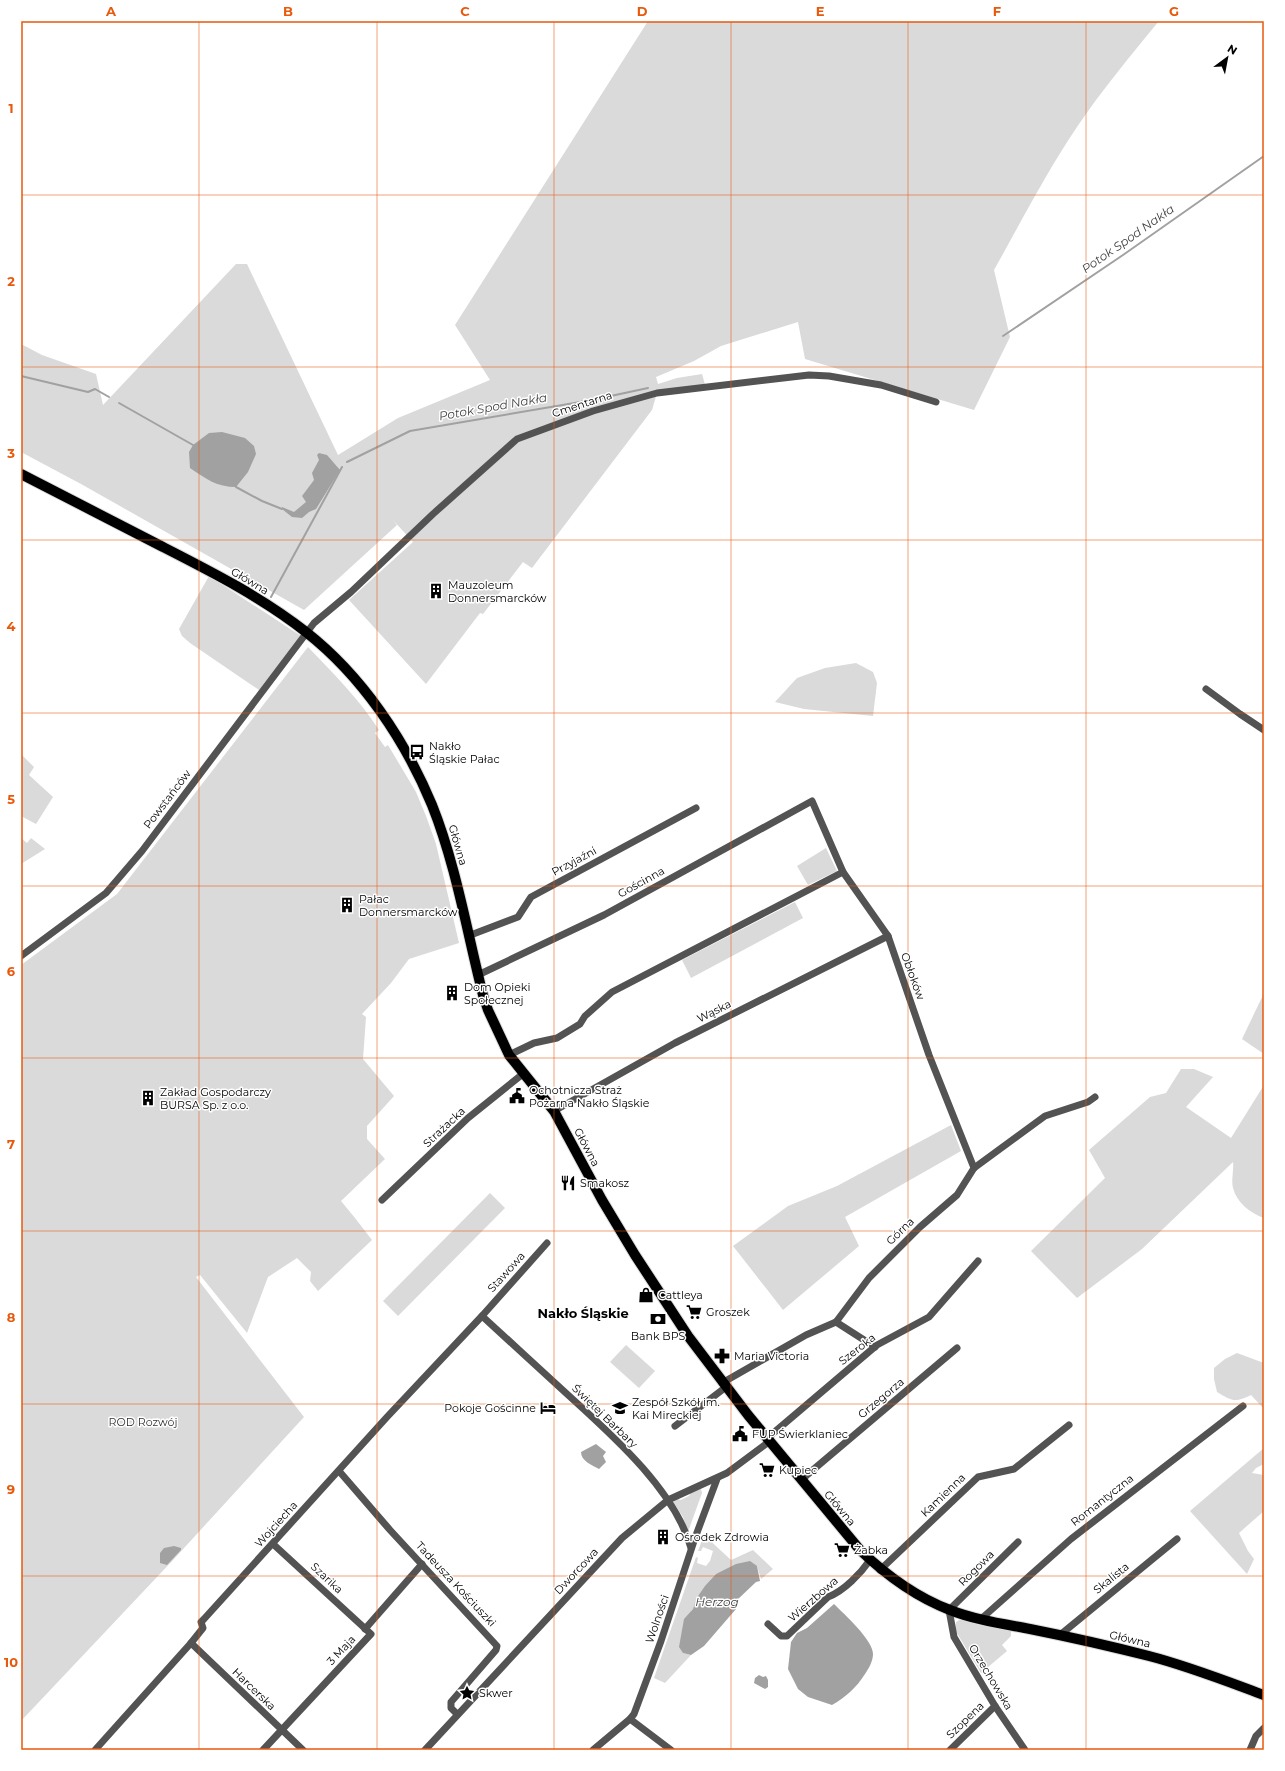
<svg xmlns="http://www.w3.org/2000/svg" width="1285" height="1771" font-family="Montserrat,sans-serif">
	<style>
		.green { fill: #dadada }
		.water { fill: #a1a1a1 }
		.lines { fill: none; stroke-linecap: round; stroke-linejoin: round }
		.stream { stroke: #a1a1a1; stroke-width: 2 }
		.primary-casing { stroke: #dbdbdb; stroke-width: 12 }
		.street { stroke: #535353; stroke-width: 7 }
		.primary { stroke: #000; stroke-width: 10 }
		.grid { fill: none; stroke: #e8590c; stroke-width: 1; stroke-opacity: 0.55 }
		.labels { text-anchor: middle; stroke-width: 3; stroke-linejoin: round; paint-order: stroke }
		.street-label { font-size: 11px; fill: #000; stroke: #fff }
		.poi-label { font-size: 11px; fill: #000; stroke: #fff; text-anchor: start }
		.park-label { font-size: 11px; fill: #313131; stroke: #fff }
		.water-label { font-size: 12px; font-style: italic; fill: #424242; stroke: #fff }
		.quarter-label { font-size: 13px; font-weight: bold; fill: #000; stroke: #fff }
		.neatline { fill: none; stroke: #e8590c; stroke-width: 1.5 }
		.grid-label { font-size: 13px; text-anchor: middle; font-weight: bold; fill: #e8590c }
	</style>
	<rect width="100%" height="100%" fill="#fff"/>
	<g class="green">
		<path d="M648 21H1159C1131 55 1102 90 1077 127 1046 173 1021 222 994 270L1010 337 974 410 805 359 798 322 721 346 694 361 656 377 658 384 677 378 702 374 706 388 657 393 652 410 532 568 523 562 483 614 480 613 426 684 349 600 413 542 393 520 397 525 304 610 81 484 21 452V344L42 355 96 374 103 405 236 264H247L338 455 398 418 490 380 455 325Z"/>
		<polygon points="209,576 301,636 259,690 190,643 182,636 179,629"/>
		<path d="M308 647C333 673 360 700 379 730L375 733 385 747 388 745 416 792 426 816 436 844 459 943 409 959 391 983 362 1014 366 1017 363 1059 394 1096 367 1126V1139L385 1159 341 1201 355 1218 372 1240 318 1291 310 1281 311 1272 297 1258 268 1277 247 1333 200 1275 196 1277 304 1417 174 1559 21 1721V965L117 894Z"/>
		<polygon points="856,663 873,672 877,683 873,716 804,709 775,702 797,678 825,668"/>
		<polygon points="21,754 34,767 29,775 53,797 36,824 21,816"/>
		<polygon points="21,838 27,843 31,838 45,849 21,864"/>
		<polygon points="826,848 837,871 808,885 797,866"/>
		<polygon points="795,902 803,918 691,978 682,960"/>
		<polygon points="1264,993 1264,1054 1242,1039"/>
		<path d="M1181 1069H1194L1213 1077 1186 1107 1231 1138 1264 1085V1218C1250 1213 1237 1203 1233 1188 1231 1180 1234 1170 1233 1162L1142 1249 1077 1298 1031 1251 1105 1178 1089 1150 1150 1097 1166 1093Z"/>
		<polygon points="951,1125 961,1151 845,1217 859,1246 783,1310 733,1246 788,1206 837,1186"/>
		<polygon points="490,1193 505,1208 398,1316 383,1301"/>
		<polygon points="626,1345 655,1371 639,1388 610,1362"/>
		<path d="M1237 1353 1264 1363V1409L1251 1395C1235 1403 1232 1401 1217 1392L1214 1379V1368L1225 1359Z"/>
		<polygon points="1264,1448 1264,1464 1256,1468 1252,1473 1264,1475 1264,1511 1239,1533 1248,1551 1254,1559 1247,1574 1190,1511"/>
		<polygon points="701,1489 702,1493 688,1532 683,1517 673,1502 677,1499 681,1500 689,1496 691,1492"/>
		<polygon points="704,1535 731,1560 753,1550 773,1569 761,1579 757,1566 716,1574 696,1599 693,1609 691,1611 683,1653 691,1655 665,1683 654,1678 696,1557 698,1558 697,1563 706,1566 710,1561 713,1551 703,1547 701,1551 698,1551"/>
		<polygon points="961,1619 1011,1631 1011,1636 1002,1645 1007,1651 981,1673 955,1630 956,1622"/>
	</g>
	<g class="water">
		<path d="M222 432 245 438 254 446 256 454 248 472 236 487C217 487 206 479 190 468L189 452 193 445 209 433Z"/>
		<polygon points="319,453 327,455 340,470 316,509 309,512 302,518 292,517 282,509 282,507 294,512 306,502 302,496 314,480 312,473 319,460 317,455"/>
		<path d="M596 1444 606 1452 603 1456 606 1462 599 1469C592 1465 581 1461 581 1452Z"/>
		<polygon points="174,1546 181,1548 181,1550 167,1565 160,1563 160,1553 164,1548"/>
		<polygon points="750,1561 757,1566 760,1581 756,1582 736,1601 736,1609 704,1646 691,1655 683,1653 679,1647 684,1619 693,1609 696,1599 705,1586 716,1574 736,1564"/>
		<path d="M834 1604C844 1614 873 1640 873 1654 873 1661 869 1668 865 1674 856 1688 846 1697 832 1705L808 1697 798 1689 788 1669 791 1642 797 1633 807 1628Z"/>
		<polygon points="759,1675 763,1677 766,1676 768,1680 768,1687 765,1689 754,1683 755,1678"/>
	</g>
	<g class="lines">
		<g class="stream">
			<polyline points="1003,336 1123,255 1264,156"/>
			<polyline points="21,376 88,392 95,389 109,397"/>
			<polyline points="119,403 193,445"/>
			<polyline points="347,462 410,431 592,400 648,388"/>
			<polyline points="236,487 262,501 282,509"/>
			<polyline points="271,597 342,467"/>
		</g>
		<defs>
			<path id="primary" d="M21 474C68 498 116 523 163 547 212 572 263 598 306 632 362 676 405 740 432 805 456 865 467 932 483 995L488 1010 509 1055 554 1111 602 1200 635 1255 688 1336 748 1415 860 1550C887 1576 916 1597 950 1610 975 1620 1004 1624 1030 1629 1070 1637 1110 1646 1149 1656 1188 1666 1226 1681 1264 1695"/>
		</defs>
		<use href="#primary" class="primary-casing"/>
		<g class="street">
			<polyline points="1206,689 1240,714 1264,730"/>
			<polyline points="468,936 518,917 531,897 696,808"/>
			<polyline points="21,956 106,893 142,851 314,623 351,592 433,514 517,439 593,411 657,393 809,375 829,376 881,385 936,402"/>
			<polyline points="478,975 604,915 812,801 843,872 888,936 929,1055 974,1168"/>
			<polyline points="509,1055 534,1043 557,1038 580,1024 585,1016 612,992 843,872"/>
			<polyline points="554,1111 675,1043 888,936"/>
			<polyline points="382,1200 468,1118 524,1073"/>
			<path d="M482 1316C510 1342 539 1368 567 1394 611 1434 675 1490 691 1548"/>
			<polyline points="836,1322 875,1347"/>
			<polyline points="722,1383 806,1335 836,1322 869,1278 920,1227 957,1195 974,1168 1045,1116 1088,1102 1095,1097"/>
			<polyline points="675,1426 726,1387"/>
			<polyline points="339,1471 390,1530 497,1646 496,1650 451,1702 451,1708 457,1714"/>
			<polyline points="801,1480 957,1348"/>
			<polyline points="1018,1542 949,1610 954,1637 995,1706 1025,1750"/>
			<polyline points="880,1570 978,1477 1014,1469 1069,1425"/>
			<polyline points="981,1619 1071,1539 1243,1406"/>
			<path d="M768 1624 781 1636H787L828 1597C844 1591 861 1573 870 1560"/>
			<polyline points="365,1629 422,1564"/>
			<polyline points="1060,1635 1177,1539"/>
			<polyline points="191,1643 303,1750"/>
			<polyline points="630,1719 671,1750"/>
			<polyline points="95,1750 191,1643 203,1628 201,1622 204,1619 387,1417 482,1316 547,1243"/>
			<polyline points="263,1750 371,1634 273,1544"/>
			<polyline points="425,1750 622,1538 668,1500 727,1473 766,1444 771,1435 877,1345 929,1317 978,1261"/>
			<polyline points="593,1750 630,1719 634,1714 661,1641 695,1538 717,1479"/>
			<polyline points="950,1750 995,1706"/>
			<polyline points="1250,1750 1256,1736 1264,1728"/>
		</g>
		<use href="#primary" class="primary"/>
	</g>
	<path class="grid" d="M199 21V1750M377 21V1750M554 21V1750M731 21V1750M908 21V1750M1086 21V1750M21 195H1264M21 367H1264M21 540H1264M21 713H1264M21 886H1264M21 1058H1264M21 1231H1264M21 1404H1264M21 1576H1264"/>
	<defs>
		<symbol id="building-bare" viewBox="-9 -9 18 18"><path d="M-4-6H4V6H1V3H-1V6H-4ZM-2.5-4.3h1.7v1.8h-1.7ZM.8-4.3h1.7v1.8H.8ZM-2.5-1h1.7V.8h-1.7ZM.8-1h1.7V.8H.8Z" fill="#000" stroke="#fff" stroke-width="2.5" paint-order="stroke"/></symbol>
		<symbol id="bus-bare" viewBox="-9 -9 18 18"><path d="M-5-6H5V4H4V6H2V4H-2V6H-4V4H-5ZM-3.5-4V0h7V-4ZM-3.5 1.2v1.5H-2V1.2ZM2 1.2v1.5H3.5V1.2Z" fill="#000" stroke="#fff" stroke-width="2.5" paint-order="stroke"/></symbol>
		<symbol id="civic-bare" viewBox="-9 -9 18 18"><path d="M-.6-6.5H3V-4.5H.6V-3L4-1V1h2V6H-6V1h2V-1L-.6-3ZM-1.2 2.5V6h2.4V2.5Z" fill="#000" stroke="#fff" stroke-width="2.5" paint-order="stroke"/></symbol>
		<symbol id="restaurant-bare" viewBox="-9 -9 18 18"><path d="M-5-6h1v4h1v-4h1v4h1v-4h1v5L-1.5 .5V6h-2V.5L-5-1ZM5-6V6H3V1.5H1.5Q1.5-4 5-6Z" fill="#000" stroke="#fff" stroke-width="2.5" paint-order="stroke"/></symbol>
		<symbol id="shop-bare" viewBox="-9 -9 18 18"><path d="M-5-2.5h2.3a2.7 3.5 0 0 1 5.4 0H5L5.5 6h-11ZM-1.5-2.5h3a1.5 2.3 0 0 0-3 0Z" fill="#000" stroke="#fff" stroke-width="2.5" paint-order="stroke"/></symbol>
		<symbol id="supermarket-bare" viewBox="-9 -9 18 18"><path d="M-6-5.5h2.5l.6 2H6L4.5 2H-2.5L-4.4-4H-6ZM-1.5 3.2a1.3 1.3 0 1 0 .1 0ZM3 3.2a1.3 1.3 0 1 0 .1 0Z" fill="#000" stroke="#fff" stroke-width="2.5" paint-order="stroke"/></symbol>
		<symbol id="bank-bare" viewBox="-9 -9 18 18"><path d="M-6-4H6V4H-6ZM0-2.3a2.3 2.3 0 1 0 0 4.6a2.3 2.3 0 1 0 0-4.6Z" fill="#000" stroke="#fff" stroke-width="2.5" paint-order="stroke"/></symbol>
		<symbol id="pharmacy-bare" viewBox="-9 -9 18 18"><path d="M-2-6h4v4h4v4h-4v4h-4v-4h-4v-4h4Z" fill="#000" stroke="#fff" stroke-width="2.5" paint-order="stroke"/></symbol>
		<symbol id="hotel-bare" viewBox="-9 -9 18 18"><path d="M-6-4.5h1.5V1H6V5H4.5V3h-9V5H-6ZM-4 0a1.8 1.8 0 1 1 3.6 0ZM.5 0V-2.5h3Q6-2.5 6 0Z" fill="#000" stroke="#fff" stroke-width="2.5" paint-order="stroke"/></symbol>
		<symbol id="school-bare" viewBox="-9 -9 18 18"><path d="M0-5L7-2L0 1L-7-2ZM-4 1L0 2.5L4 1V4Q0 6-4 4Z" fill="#000" stroke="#fff" stroke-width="2.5" paint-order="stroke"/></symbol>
		<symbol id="sight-bare" viewBox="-9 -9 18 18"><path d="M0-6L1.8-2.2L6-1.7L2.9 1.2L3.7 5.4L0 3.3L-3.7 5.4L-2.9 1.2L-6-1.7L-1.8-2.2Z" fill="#000" stroke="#fff" stroke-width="2.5" paint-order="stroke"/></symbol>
	</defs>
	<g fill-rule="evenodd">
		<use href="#building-bare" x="425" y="580" width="22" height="22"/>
		<use href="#bus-bare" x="406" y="741" width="22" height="22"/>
		<use href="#building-bare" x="336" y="894" width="22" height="22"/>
		<use href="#building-bare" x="441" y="982" width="22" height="22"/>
		<use href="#civic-bare" x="506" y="1085" width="22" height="22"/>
		<use href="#building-bare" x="137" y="1087" width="22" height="22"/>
		<use href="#restaurant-bare" x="557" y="1172" width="22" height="22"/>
		<use href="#shop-bare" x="635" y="1284" width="22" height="22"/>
		<use href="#supermarket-bare" x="683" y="1301" width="22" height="22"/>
		<use href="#bank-bare" x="647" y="1308" width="22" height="22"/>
		<use href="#pharmacy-bare" x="711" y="1345" width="22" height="22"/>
		<use href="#hotel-bare" x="537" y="1397" width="22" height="22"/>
		<use href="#school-bare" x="609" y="1397" width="22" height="22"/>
		<use href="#civic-bare" x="729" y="1423" width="22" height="22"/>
		<use href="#supermarket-bare" x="756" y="1459" width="22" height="22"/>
		<use href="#building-bare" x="652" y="1526" width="22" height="22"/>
		<use href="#supermarket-bare" x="831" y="1539" width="22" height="22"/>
		<use href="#sight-bare" x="456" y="1682" width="22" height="22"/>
	</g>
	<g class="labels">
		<g class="street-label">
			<text transform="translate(582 404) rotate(-18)" y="4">Cmentarna</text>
			<text transform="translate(250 581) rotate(31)" y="4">Główna</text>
			<text transform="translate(167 799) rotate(-53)" y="4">Powstańców</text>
			<text transform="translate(458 845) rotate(74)" y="4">Główna</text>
			<text transform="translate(574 861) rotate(-28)" y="4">Przyjaźni</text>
			<text transform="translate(641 882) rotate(-29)" y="4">Gościnna</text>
			<text transform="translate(913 976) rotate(70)" y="4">Obłoków</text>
			<text transform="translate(714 1011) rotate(-27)" y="4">Wąska</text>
			<text transform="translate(444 1127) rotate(-43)" y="4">Strażacka</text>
			<text transform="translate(587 1147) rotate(62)" y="4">Główna</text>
			<text transform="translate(900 1231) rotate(-44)" y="4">Górna</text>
			<text transform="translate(506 1272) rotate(-48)" y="4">Stawowa</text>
			<text transform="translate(857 1349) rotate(-38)" y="4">Szeroka</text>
			<text transform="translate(881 1398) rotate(-40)" y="4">Grzegorza</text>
			<text transform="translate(605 1416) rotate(44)" y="4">Świętej Barbary</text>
			<text transform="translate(943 1495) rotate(-44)" y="4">Kamienna</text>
			<text transform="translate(1102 1500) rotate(-38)" y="4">Romantyczna</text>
			<text transform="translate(840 1508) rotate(50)" y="4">Główna</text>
			<text transform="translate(276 1524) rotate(-48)" y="4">Wojciecha</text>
			<text transform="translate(976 1568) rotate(-45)" y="4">Rogowa</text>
			<text transform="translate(576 1571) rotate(-47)" y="4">Dworcowa</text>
			<text transform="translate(327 1578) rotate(43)" y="4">Szarika</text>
			<text transform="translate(1111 1578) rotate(-39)" y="4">Skalista</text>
			<text transform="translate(456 1584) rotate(47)" y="4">Tadeusza Kościuszki</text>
			<text transform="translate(813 1599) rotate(-41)" y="4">Wierzbowa</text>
			<text transform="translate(657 1619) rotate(-71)" y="4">Wolności</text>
			<text transform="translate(1130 1639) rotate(13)" y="4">Główna</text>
			<text transform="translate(341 1650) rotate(-47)" y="4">3 Maja</text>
			<text transform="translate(991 1677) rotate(59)" y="4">Orzechowska</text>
			<text transform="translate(254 1689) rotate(44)" y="4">Harcerska</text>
			<text transform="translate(965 1720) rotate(-44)" y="4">Szopena</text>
		</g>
		<g class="poi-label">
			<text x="448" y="589">Mauzoleum<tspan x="448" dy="13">Donnersmarcków</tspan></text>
			<text x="429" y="750">Nakło<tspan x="429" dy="13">Śląskie Pałac</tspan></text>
			<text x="359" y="903">Pałac<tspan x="359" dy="13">Donnersmarcków</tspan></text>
			<text x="464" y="991">Dom Opieki<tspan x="464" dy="13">Społecznej</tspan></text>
			<text x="529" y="1094">Ochotnicza Straż<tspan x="529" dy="13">Pożarna Nakło Śląskie</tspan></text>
			<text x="160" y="1096">Zakład Gospodarczy<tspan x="160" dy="13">BURSA Sp. z o.o.</tspan></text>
			<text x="580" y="1187">Smakosz</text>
			<text x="658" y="1299">Cattleya</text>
			<text x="706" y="1316">Groszek</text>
			<text x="658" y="1340" text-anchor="middle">Bank BPS</text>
			<text x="734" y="1360">Maria Victoria</text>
			<text x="632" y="1406">Zespół Szkół im.<tspan x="632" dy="13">Kai Mireckiej</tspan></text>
			<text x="536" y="1412" text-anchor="end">Pokoje Gościnne</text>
			<text x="752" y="1438">FUP Świerklaniec</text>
			<text x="779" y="1474">Kupiec</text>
			<text x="675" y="1541">Ośrodek Zdrowia</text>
			<text x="854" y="1554">Żabka</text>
			<text x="479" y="1697">Skwer</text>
		</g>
		<g class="park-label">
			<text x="143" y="1426">ROD Rozwój</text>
		</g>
		<g class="water-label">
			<text transform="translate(1128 239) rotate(-35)" y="4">Potok Spod Nakła</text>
			<text transform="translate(493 407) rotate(-10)" y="4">Potok Spod Nakła</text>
			<text x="717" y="1606">Herzog</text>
		</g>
		<g class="quarter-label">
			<text x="583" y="1318">Nakło Śląskie</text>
		</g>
	</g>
	<rect width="1285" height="1771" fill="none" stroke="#ffffff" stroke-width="44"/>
	<g transform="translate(1227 58) rotate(32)" stroke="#ffffff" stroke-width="3" paint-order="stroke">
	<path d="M0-3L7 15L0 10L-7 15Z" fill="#000000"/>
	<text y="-6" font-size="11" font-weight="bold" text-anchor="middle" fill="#000000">N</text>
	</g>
	<rect x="22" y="22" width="1241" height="1727" class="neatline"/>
	<g class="grid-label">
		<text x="111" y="16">A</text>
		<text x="288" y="16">B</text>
		<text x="465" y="16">C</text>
		<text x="642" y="16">D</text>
		<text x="820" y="16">E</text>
		<text x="997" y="16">F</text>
		<text x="1174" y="16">G</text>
		<text x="11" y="113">1</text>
		<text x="11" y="286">2</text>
		<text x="11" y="458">3</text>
		<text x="11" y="631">4</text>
		<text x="11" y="804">5</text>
		<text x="11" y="976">6</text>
		<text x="11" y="1149">7</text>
		<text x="11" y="1322">8</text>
		<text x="11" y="1494">9</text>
		<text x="11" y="1667">10</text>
	</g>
</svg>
